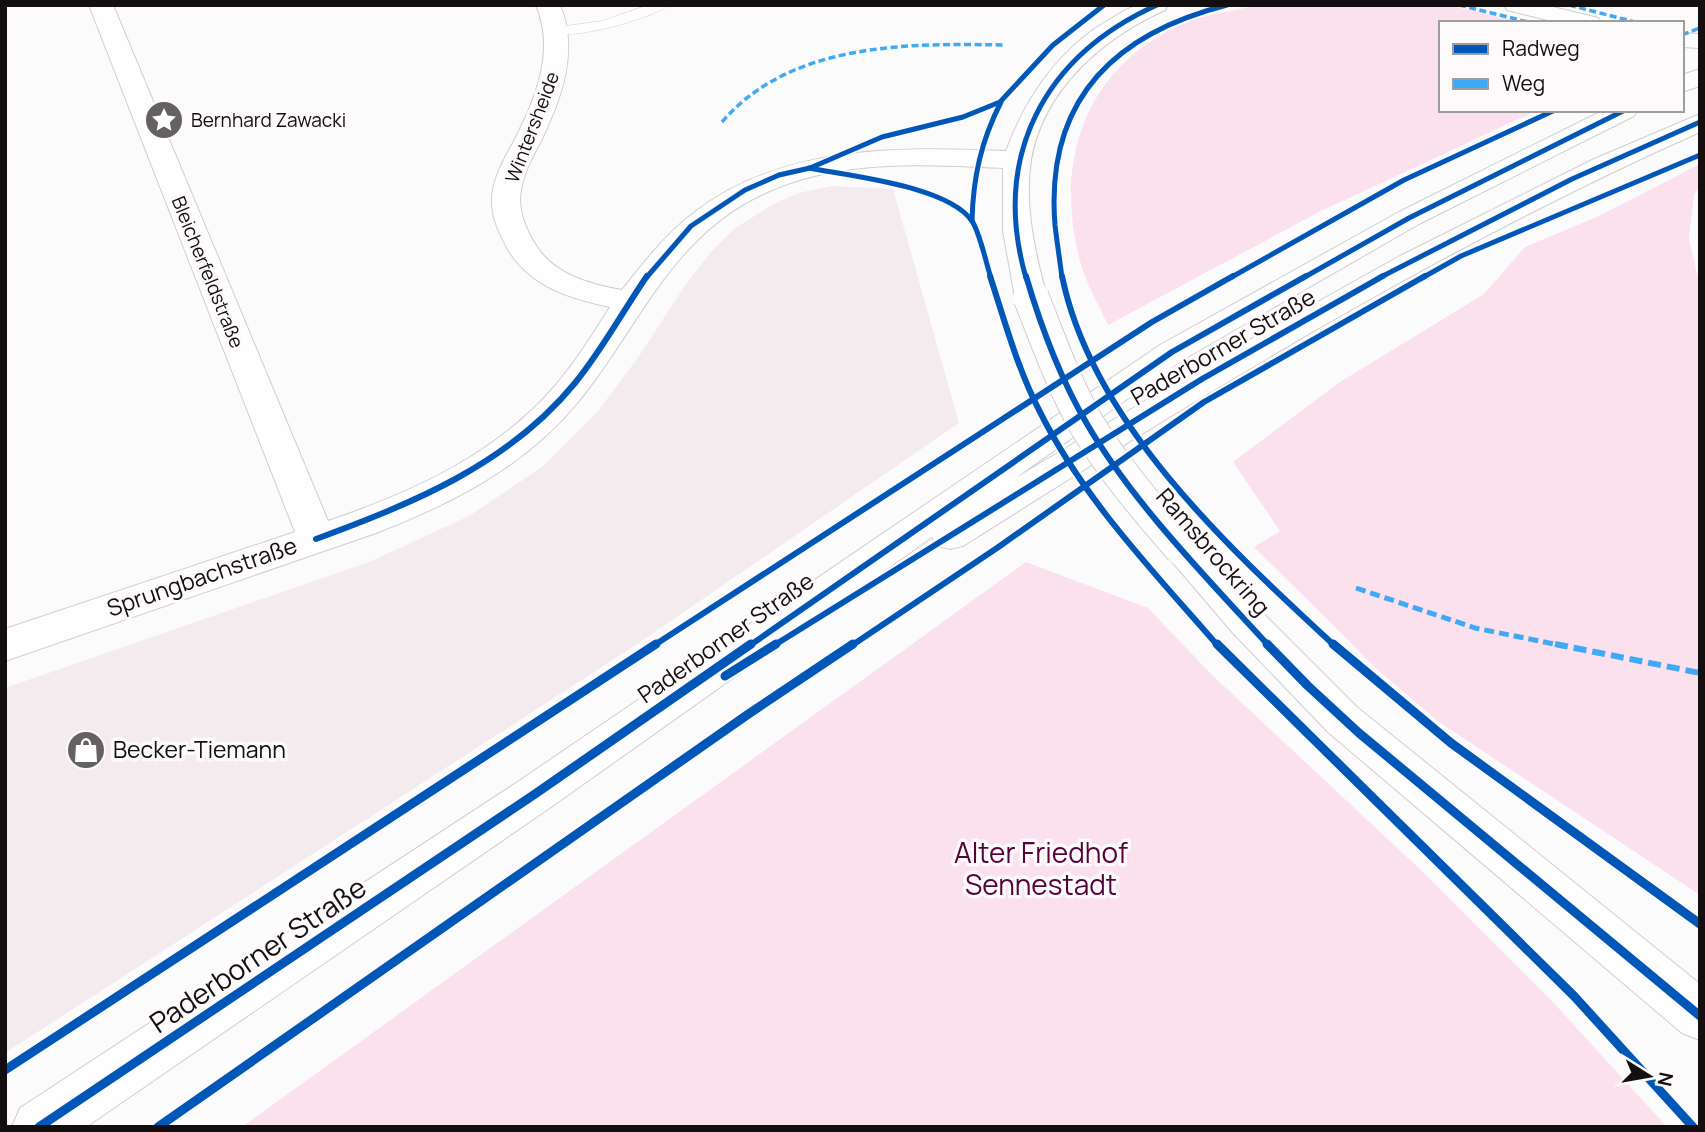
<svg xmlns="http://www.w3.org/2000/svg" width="1705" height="1132" font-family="Manrope,sans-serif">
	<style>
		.built { fill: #f4ebef }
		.green { fill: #fbe0ed }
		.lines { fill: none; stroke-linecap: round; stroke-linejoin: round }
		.service-casing { stroke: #d0cdce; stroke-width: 1 }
		.minor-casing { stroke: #d0cdce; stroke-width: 2 }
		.secondary-casing { stroke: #d0cdce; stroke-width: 2 }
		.service { fill: #fffefe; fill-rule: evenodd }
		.minor { fill: #fffefe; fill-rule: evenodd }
		.secondary { fill: #fffefe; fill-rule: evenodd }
		.minor-bridge-casing { stroke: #d0cdce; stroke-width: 37; stroke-linecap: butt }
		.minor-bridge { stroke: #fffefe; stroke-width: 35 }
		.quiet-far2 { stroke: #3fa9f5; stroke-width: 3.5; stroke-dasharray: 7 3.5; stroke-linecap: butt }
		.quiet-far1 { stroke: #3fa9f5; stroke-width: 5; stroke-dasharray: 10 5; stroke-linecap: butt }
		.quiet { stroke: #3fa9f5; stroke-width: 6; stroke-dasharray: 13 6; stroke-linecap: butt }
		.cycleway-far2-casing { stroke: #fdfafb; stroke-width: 8 }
		.cycleway-far1-casing { stroke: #fdfafb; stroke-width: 10 }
		.cycleway-casing { stroke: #fdfafb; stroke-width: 13 }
		.cycleway-far2 { stroke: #0057b8; stroke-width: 5 }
		.cycleway-far1 { stroke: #0057b8; stroke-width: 6 }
		.cycleway { stroke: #0057b8; stroke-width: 9 }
		.labels { text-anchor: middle; stroke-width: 7; stroke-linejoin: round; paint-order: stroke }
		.far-poi-label { font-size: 19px; fill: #130e10; stroke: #fdfafb; text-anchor: start }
		.far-street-label { font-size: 19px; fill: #130e10; stroke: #fdfafb }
		.street-label { font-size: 23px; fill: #130e10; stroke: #fdfafb }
		.poi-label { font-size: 23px; fill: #130e10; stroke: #fdfafb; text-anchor: start }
		.near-park-label { font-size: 28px; fill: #530337; stroke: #fdfafb }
		.near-street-label { font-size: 28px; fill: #130e10; stroke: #fdfafb }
	</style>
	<rect width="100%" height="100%" fill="#fcfbfb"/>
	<polygon class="built" points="832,186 893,189 959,423 639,643 5,1053 5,688 369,562 469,516 542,467 598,411 637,359 686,284 712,251 734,229 770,206 798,193"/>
	<g class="green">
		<path d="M1262 5H1447L1525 23H1441V110H1538L1319 212 1108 325C1098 303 1084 280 1079 257 1055 160 1085 69 1180 25 1205 14 1234 10 1262 5Z"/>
		<polygon points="1700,164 1700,186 1694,195 1689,239 1700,286 1700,895 1439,722 1379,671 1254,547 1280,531 1233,462 1340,382 1484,294 1525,247 1599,216"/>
		<polygon points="1026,562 1148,608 1212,675 1423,872 1552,1001 1667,1127 242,1127"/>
	</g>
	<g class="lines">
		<defs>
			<path id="service" d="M648 5H669C654 18 565 43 551 31L558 27 602 21Z"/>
			<g id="minor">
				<path d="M89 5H113L328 521C413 492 495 455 555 386 576 361 593 334 610 307 569 298 530 287 507 248 500 234 492 219 492 203 491 182 503 161 513 143 535 100 556 52 536 5H560C579 50 562 97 542 139 532 158 521 177 520 199 520 215 527 231 535 244 554 275 589 284 622 290 645 261 668 231 699 209 788 144 901 147 1006 151 1026 97 1060 47 1112 18 1119 14 1128 8 1136 6 1146 3 1158 5 1168 5L1165 10C1103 38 1044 88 1031 160 1024 205 1035 253 1047 297L1042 304 1031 306 1020 304 1015 297 1003 231V168C923 164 837 159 763 194 669 238 639 328 578 402 524 467 453 503 376 533L5 661V629L295 532Z"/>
				<polygon points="1504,5 1545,5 1598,18 1602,23 1560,23 1507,10"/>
				<polygon points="1682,33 1700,34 1700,48 1682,47"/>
				<polygon points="1182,534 1195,538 1261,611 1358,708 1700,984 1700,1040 1682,1033 1328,732 1233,633 1169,558 1163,548 1169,538"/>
			</g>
			<g id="secondary">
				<polygon points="1700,69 1700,86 1682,92 1682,75"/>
				<path d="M1604 110H1638L1634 116 1419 224 1184 359 1014 479 1212 361 1400 256 1592 160 1700 114V132C1439 248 1204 393 963 546L950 549 937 546 932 537 551 807 86 1127H12L20 1108 519 781 1160 345 1399 212Z"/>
			</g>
		</defs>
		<use href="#service" class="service-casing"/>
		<use href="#minor" class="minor-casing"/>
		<use href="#secondary" class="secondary-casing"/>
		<use href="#service" class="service"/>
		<use href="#minor" class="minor"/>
		<use href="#secondary" class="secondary"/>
		<defs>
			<path id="minor-bridge" d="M1031 297C1048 340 1064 385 1087 425 1114 469 1148 509 1182 548"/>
		</defs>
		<use href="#minor-bridge" class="minor-bridge-casing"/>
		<use href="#minor-bridge" class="minor-bridge"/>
		<g class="quiet-far2">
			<polyline points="1459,5 1532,23"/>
			<polyline points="1569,5 1639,23"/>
			<polyline points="1682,35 1700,28"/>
			<path d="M722 122C790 43 906 43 1003 45"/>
		</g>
		<polyline class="quiet-far1" points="1356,588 1475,628 1564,646"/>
		<polyline class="quiet" points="1555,644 1700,673"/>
		<defs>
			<g id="cycleway-far2">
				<path d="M809 168C850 176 948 186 972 221 980 233 986 263 991 278"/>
				<path d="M972 221C973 178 981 141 1001 102"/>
				<polyline points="646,278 691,226 745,190 779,175 810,168 882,137 963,117 1000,102 1053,45 1104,5"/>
				<path d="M1026 278C991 156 1044 56 1157 5"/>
				<path d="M1062 278C1060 261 1057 243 1055 225 1045 101 1113 34 1227 5"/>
				<polyline points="1230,278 1404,180 1555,110"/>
				<polyline points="1303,278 1409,218 1625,110"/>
				<polyline points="1379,278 1572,179 1700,122"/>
				<polyline points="1422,278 1461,256 1700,155"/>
			</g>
			<g id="cycleway-far1">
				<path d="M990 276C1005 322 1018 370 1040 412 1084 500 1154 572 1218 646"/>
				<path d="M1026 276C1041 327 1060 378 1087 424 1133 503 1207 578 1269 646"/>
				<path d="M1062 276C1092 423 1229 548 1335 646"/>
				<path d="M316 539C413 503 508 465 575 383 602 350 623 311 647 276"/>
				<polyline points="653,646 1152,322 1233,276"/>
				<polyline points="749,646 1172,352 1306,276"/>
				<polyline points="773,646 1202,379 1383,276"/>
				<polyline points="851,646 997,548 1204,402 1425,276"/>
			</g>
			<g id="cycleway">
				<polyline points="1217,644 1574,996 1693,1127"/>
				<polyline points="1267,644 1308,686 1359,733 1700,1016"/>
				<polyline points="1333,644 1451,743 1700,924"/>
				<polyline points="725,676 776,644"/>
				<polyline points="5,1070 656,644"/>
				<polyline points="39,1127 535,794 751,644"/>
				<polyline points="158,1127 747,715 853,644"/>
			</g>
		</defs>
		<use href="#cycleway-far2" class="cycleway-far2-casing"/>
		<use href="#cycleway-far1" class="cycleway-far1-casing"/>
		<use href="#cycleway" class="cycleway-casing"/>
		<use href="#cycleway-far2" class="cycleway-far2"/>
		<use href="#cycleway-far1" class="cycleway-far1"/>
		<use href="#cycleway" class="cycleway"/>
	</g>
	<defs>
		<symbol id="sight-disc" viewBox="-11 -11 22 22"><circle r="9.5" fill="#656162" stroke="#fdfafb"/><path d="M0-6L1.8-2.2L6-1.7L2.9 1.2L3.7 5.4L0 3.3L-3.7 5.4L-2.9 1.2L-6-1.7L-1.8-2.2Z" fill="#fff"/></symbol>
		<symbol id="shop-disc" viewBox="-11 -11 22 22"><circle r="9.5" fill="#656162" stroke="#fdfafb"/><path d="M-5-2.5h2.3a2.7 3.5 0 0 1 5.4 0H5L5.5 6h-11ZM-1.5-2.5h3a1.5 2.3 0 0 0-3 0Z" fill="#fff"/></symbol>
	</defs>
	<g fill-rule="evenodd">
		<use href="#sight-disc" x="142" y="98" width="44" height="44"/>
		<use href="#shop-disc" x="64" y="728" width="44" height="44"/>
	</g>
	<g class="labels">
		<g class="far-poi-label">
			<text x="191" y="127">Bernhard Zawacki</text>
		</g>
		<g class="far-street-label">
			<text transform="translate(532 127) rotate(-69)" y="7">Wintersheide</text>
			<text transform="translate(208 272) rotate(68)" y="7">Bleicherfeldstraße</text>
		</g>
		<g class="street-label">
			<text transform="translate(1223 347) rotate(-30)" y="8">Paderborner Straße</text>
			<text transform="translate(1213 552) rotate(49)" y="8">Ramsbrockring</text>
			<text transform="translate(202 577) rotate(-19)" y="8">Sprungbachstraße</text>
			<text transform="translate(726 638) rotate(-35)" y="8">Paderborner Straße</text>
		</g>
		<g class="poi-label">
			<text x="113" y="758">Becker-Tiemann</text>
		</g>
		<g class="near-park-label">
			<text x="1041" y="863">Alter Friedhof<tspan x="1041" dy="32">Sennestadt</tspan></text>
		</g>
		<g class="near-street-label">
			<text transform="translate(258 955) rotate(-34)" y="10">Paderborner Straße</text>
		</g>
	</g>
	<rect width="1705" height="1132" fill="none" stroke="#130e10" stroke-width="14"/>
	<rect x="1439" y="21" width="245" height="91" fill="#fdfafb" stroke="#9f9c9d" stroke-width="2"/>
	<rect x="1453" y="44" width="35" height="10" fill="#0057b8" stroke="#9f9c9d" stroke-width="2"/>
	<text x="1502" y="56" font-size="21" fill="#130e10">Radweg</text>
	<rect x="1453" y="79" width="35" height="10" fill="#3fa9f5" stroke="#9f9c9d" stroke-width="2"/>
	<text x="1502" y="91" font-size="21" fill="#130e10">Weg</text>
	<g transform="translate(1649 1076) rotate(101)" stroke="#fdfafb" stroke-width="5" paint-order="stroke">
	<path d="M0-5L12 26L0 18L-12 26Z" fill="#130e10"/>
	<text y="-10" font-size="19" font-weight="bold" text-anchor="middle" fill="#130e10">N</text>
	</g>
</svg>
